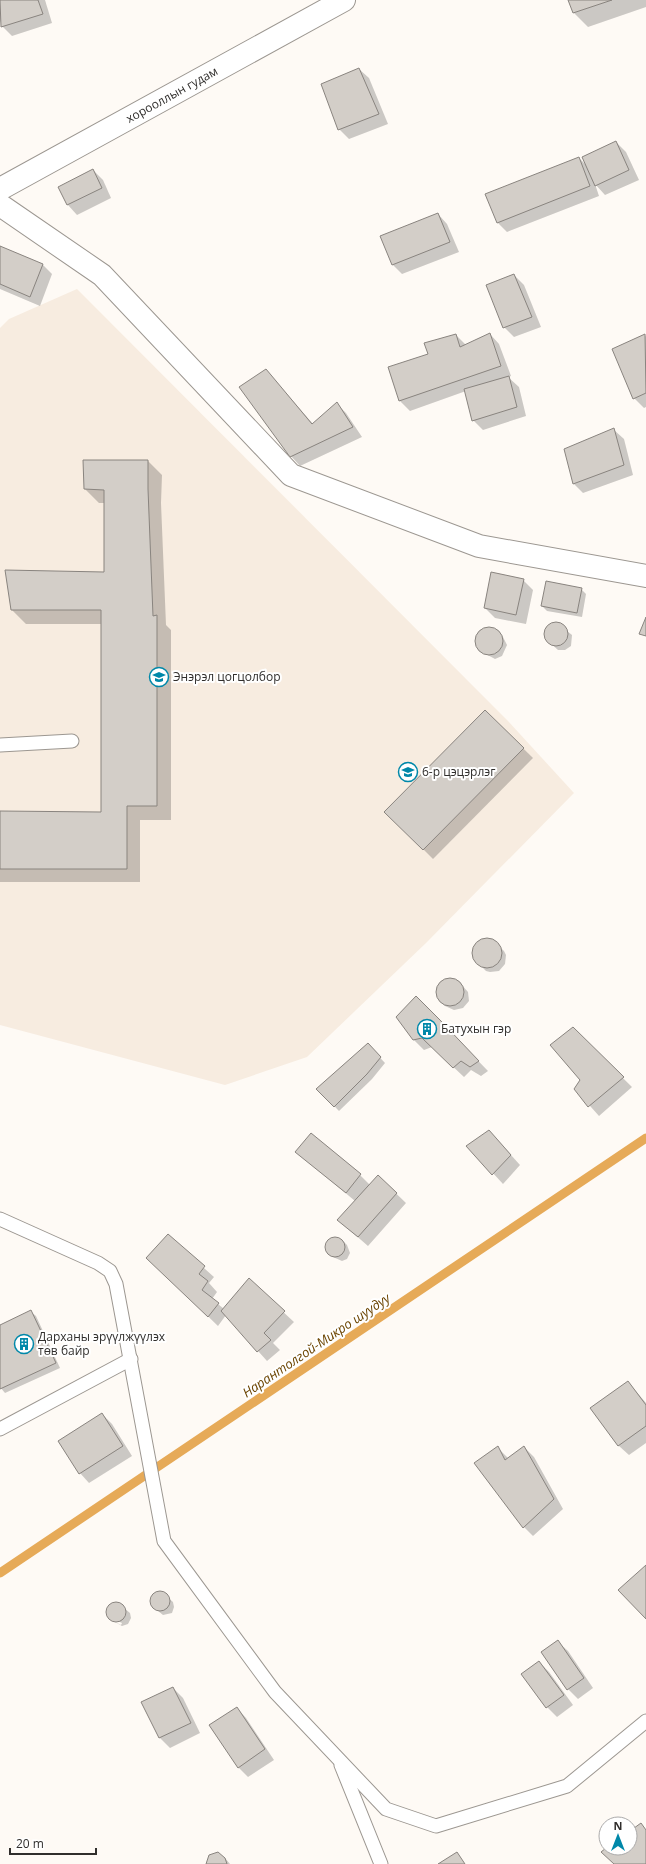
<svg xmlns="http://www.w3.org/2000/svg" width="646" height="1864" font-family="'Open Sans',sans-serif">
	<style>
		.built { fill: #f7ece0 }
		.shadow { fill: #0003 }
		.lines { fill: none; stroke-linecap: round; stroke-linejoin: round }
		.stream { stroke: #e6aa58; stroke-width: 9 }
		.building { fill: #d3cec8; stroke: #89847f }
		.lane-casing { stroke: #9c9791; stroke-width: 15 }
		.street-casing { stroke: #9c9791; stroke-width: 24 }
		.secondary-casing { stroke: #9c9791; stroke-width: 24 }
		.lane { stroke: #fff; stroke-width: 13 }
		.street { stroke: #fff; stroke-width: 22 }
		.secondary { stroke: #fff; stroke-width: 22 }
		.labels { text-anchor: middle; stroke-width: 4; stroke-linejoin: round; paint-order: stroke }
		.street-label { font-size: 12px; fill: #302e2c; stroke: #fff }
		.poi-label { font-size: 12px; fill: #302e2c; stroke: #fff; text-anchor: start }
		.water-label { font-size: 13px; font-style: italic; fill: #6b4400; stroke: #fff }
	</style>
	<rect width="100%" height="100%" fill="#fefaf5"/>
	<polygon class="built" points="77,289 508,721 574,793 426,943 307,1057 225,1085 0,1025 0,328 9,319"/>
	<g class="shadow">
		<polygon points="0,0 45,0 52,23 12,36 2,26 0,20"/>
		<polygon points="569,0 646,0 646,7 588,27 574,13"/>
		<polygon points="359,69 369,78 388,124 349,139 339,129"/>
		<polygon points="616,142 626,152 639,180 605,195 595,184 599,196 507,232 498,223 579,158 587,166"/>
		<polygon points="93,170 103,180 111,198 77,215 68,205 59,188"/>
		<polygon points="438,214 447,224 459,252 402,274 392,264"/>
		<polygon points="0,247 42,264 52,274 40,306 0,289"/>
		<polygon points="514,275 524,285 541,327 514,337 504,327"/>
		<polygon points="490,334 499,344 511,376 508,377 519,387 526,416 483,430 473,420 466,391 410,411 400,401 389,368 429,355 456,335 466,345"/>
		<polygon points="645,335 646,337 646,407 644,408 634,398"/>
		<polygon points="266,370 313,424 337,404 346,413 362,437 300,466 291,456"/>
		<polygon points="614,430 624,439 633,475 583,493 573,483"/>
		<polygon points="148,461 162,475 161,503 166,625 171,630 171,820 140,820 140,882 0,882 0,812 102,813 102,624 26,624 12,610 105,573 105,503 99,503 85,489"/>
		<polygon points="523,580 533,590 526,624 495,618 485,608"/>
		<polygon points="581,589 586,594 582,617 547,611 542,606"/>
		<polygon points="558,624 572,635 571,646 565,650 558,650 547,640 547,630 551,625"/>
		<polygon points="486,628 490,628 498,631 503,637 507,645 502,656 495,659 484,653 479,648 476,640 479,633"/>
		<polygon points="485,711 533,758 433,859 386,812"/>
		<polygon points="483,940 492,940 504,951 506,955 505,964 499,971 490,972 486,971 474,959 473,949 475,945"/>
		<polygon points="452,978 460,983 468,992 469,1001 463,1008 454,1010 445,1006 440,1001 437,990 444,980"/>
		<polygon points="426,1007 488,1071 481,1076 471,1070 464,1077 432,1047 424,1050 414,1040"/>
		<polygon points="573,1029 632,1087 599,1116 575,1089 581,1080"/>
		<polygon points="368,1045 385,1063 372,1079 339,1111 318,1089"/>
		<polygon points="489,1131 520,1165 503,1184 468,1146"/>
		<polygon points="297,1152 360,1175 370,1185 378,1176 406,1203 368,1246 338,1220 355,1201"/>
		<polygon points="168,1236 214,1277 209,1283 217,1292 212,1299 224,1309 249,1280 294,1322 273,1343 280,1350 267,1361 226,1315 218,1326 157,1267"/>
		<polygon points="331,1238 342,1240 347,1245 350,1253 347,1259 342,1261 333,1257 328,1252 326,1246"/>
		<polygon points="31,1312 36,1316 60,1368 5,1393 0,1387 0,1326"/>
		<polygon points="628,1382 646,1403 646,1443 629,1455 619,1446 591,1409"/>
		<polygon points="102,1414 112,1424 132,1456 89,1483 80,1473"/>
		<polygon points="524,1447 534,1457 563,1509 533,1536 524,1527 498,1448 508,1458"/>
		<polygon points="156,1592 161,1592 173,1602 174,1607 172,1613 163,1615 152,1606 151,1597"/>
		<polygon points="118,1603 130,1613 131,1618 128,1624 122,1626 113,1621 121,1625 122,1623 111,1618 111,1620 107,1611 110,1605"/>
		<polygon points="558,1642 568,1651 593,1688 578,1699 568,1689 543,1653"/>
		<polygon points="539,1662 549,1672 573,1705 557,1717 547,1707 522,1674"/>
		<polygon points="173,1688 183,1698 200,1733 170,1748 160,1738 143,1703"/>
		<polygon points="237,1708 246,1718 274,1760 248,1777 239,1768 211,1726"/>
		<polygon points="225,1858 230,1864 208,1864"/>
	</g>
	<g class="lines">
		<polyline class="stream" points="0,1573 646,1138"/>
	</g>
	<g class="building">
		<polygon points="0,0 38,0 43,14 1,27"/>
		<polygon points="568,0 612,0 573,13"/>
		<polygon points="359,68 379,114 338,130 321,84"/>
		<polygon points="616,141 629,170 595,186 582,157"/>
		<polygon points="579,157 590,186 497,223 485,194"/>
		<polygon points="93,169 102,188 67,205 58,187"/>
		<polygon points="438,213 450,242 392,265 380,236"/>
		<polygon points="0,246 43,264 30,297 0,284"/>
		<polygon points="514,274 532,317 503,328 486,285"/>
		<polygon points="490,333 501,366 399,401 388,367 428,354 424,343 456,334 460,347"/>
		<polygon points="645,334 646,393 633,399 612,349"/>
		<polygon points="266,369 312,424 337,402 353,427 290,457 239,387"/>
		<polygon points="509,376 517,407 472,421 464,389"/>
		<polygon points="614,428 624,465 573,484 564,449"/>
		<polygon points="83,460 148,460 148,489 153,616 157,615 157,806 127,806 127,869 0,869 0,811 101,812 101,610 11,610 5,570 104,572 104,490 84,489"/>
		<polygon points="491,572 524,579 516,615 484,608"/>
		<polygon points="546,581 582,588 577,613 541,606"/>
		<polygon points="646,617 646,636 639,634"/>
		<circle cx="556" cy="634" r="12"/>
		<circle cx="489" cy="641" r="14"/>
		<polygon points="485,710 524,748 423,850 384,812"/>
		<circle cx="487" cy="953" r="15"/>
		<circle cx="450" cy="992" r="14"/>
		<polygon points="416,996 440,1020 479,1061 470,1067 461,1061 453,1068 422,1038 413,1040 396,1017"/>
		<polygon points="573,1027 624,1077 588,1107 574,1089 580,1080 550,1045"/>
		<polygon points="368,1043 381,1057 367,1074 334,1107 316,1089"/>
		<polygon points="489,1130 511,1155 492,1175 466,1146"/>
		<polygon points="311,1133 361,1174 346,1193 295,1152"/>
		<polygon points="378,1175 397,1193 358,1237 337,1220"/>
		<polygon points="168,1234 205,1266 199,1274 208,1281 202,1290 219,1303 208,1317 146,1258"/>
		<circle cx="335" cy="1247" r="10"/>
		<polygon points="249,1278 285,1311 264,1333 271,1340 257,1352 221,1311"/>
		<polygon points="31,1310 56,1363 0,1389 0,1325"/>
		<polygon points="628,1381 646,1405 646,1426 618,1446 590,1408"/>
		<polygon points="102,1413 123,1446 79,1474 58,1441"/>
		<polygon points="498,1446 505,1460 524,1446 554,1499 523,1528 474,1463"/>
		<polygon points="646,1565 646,1619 618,1590"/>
		<circle cx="160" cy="1601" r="10"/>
		<circle cx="116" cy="1612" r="10"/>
		<polygon points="558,1640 584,1678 567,1690 541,1652"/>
		<polygon points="539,1661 564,1695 546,1708 521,1674"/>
		<polygon points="173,1687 191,1723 159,1738 141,1702"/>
		<polygon points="237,1707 265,1749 238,1768 209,1725"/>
		<polygon points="641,1823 646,1830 646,1864 614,1864 601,1852 606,1848 630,1848 630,1831"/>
		<polygon points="218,1852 225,1858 227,1864 206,1864 209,1855"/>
		<polygon points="457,1852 465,1864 438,1864"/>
	</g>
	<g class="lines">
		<defs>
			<g id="lane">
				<polyline points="0,745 72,741"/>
				<polyline points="0,1219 98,1263 110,1271 116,1284 164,1541 275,1692 386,1809 436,1826 567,1786 646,1721"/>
				<polyline points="0,1429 131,1359"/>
				<polyline points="341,1765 381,1864"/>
			</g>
			<polyline id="street" points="0,205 102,275 291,475 479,546 646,576"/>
			<polyline id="secondary" points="0,189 344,0"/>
		</defs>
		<use href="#lane" class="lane-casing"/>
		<use href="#street" class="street-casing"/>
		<use href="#secondary" class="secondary-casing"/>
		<use href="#lane" class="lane"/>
		<use href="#street" class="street"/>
		<use href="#secondary" class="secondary"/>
	</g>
	<defs>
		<symbol id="school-ring" viewBox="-11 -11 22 22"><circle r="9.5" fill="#fff" stroke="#0088a9" stroke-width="1.5"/><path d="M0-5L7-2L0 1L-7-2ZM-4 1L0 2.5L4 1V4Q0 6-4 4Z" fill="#0088a9"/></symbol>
		<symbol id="building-ring" viewBox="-11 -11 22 22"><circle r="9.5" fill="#fff" stroke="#0088a9" stroke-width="1.5"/><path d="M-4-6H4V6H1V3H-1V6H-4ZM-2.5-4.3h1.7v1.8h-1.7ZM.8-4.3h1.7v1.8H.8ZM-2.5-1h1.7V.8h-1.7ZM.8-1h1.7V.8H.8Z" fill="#0088a9"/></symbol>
	</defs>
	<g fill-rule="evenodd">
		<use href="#school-ring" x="148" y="666" width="22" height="22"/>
		<use href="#school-ring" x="397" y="761" width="22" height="22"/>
		<use href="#building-ring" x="416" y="1018" width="22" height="22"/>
		<use href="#building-ring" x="13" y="1333" width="22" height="22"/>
	</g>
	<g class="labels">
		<g class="street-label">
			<text transform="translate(172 95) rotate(-29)" y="4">хорооллын гудам</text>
		</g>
		<g class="poi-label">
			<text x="173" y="681">Энэрэл цогцолбор</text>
			<text x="422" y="776">6-р цэцэрлэг</text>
			<text x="441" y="1033">Батухын гэр</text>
			<text x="38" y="1341">Дарханы эрүүлжүүлэх<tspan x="38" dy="14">төв байр</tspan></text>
		</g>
		<g class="water-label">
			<text transform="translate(316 1345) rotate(-34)" y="5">Нарантолгой-Микро шуудуу</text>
		</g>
	</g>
	<g transform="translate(618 1836)"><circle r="19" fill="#ffffff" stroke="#acabab"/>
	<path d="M0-3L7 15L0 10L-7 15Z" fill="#0088a9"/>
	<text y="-6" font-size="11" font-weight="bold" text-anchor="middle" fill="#302e2c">N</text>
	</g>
	<path d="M10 1848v6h86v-6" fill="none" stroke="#302e2c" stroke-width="2"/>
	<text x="16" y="1848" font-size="12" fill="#302e2c" stroke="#ffffff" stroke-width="3" paint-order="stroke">20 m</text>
</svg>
